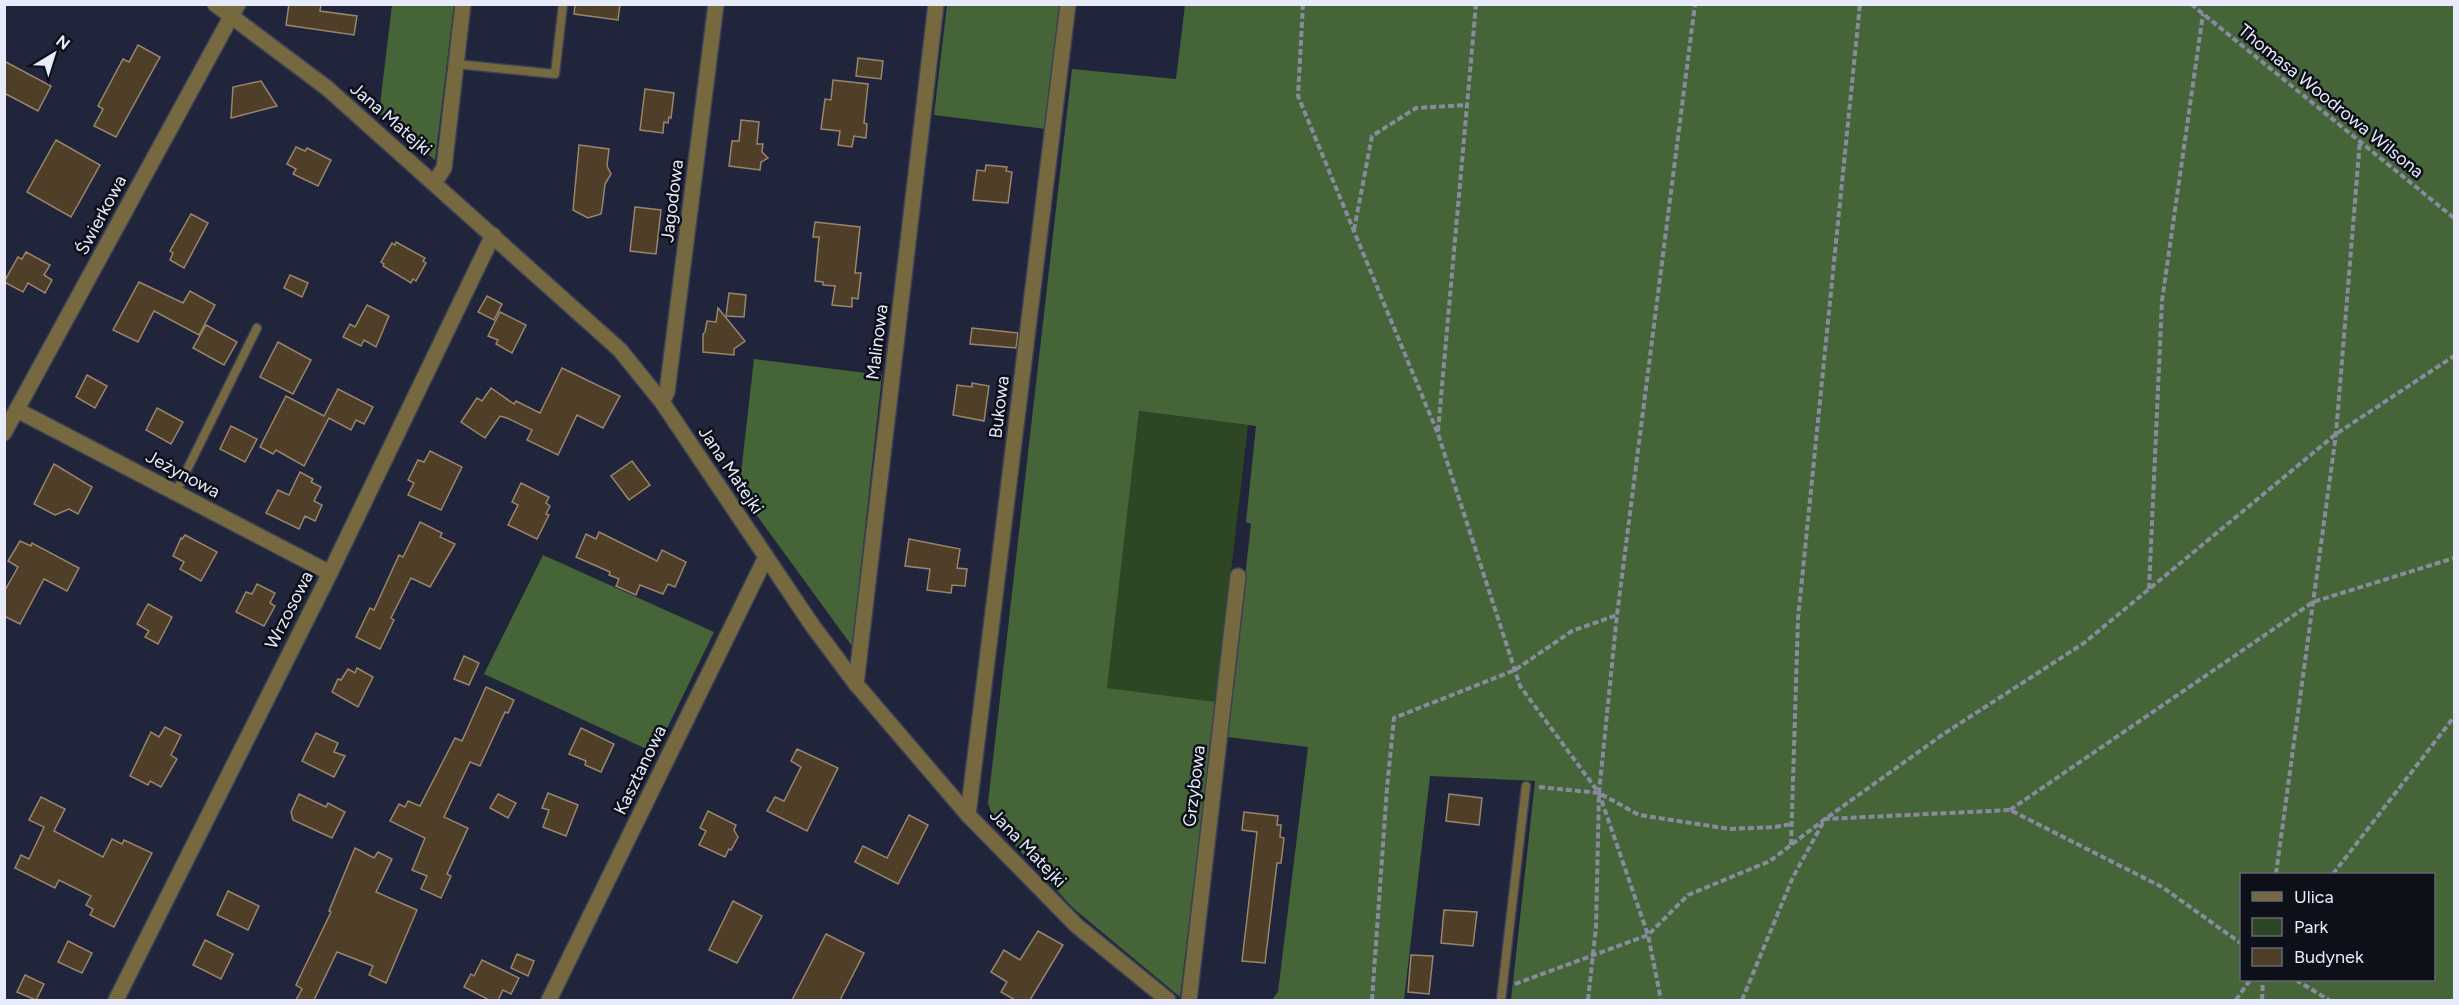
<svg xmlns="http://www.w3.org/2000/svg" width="2459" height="1005" font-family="Figtree,sans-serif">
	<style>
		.green { fill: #2d4623 }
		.forest { fill: #456539; fill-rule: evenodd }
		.building { fill: #503f28; stroke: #98856c; stroke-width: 1.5 }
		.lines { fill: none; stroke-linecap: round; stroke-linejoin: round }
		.service-casing { stroke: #3d4156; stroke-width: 11 }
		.minor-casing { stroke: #3d4156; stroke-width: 18 }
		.path { stroke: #888b9e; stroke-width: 4; stroke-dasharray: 6 3; stroke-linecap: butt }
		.service { stroke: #77693f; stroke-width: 8 }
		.minor { stroke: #77693f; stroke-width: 15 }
		.labels { text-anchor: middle; stroke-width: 5; stroke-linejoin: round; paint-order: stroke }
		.street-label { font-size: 18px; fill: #e8ebfb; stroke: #0d0f19 }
	</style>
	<rect width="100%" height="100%" fill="#21253b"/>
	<polygon class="green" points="1138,411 1248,425 1216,702 1106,688"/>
	<g class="forest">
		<polygon points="392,5 454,5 435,160 379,113"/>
		<polygon points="947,5 1061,5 1046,129 934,115"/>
		<path d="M1185 5H2454V1000H1511L1535 781 1430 776 1404 1000H1272L1278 992 1308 747 1227 737 1251 524 1246 522 1256 426 1139 411 1107 688 1216 702 1180 997 1073 908 995 824 988 803 1072 69 1176 79ZM2242 874H2434V980H2242Z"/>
		<polygon points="754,359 882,375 852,646 739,491"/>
		<polygon points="543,555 714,632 655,753 484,674"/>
	</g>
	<g class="building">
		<polygon points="289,4 321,4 320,11 357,16 354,35 286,25"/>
		<polygon points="575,4 620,4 618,20 574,14"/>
		<polygon points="138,45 160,57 116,137 94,126 103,109 98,106 123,59 129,62"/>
		<polygon points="858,58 883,61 881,79 856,76"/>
		<polygon points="4,61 51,86 38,111 4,93"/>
		<polygon points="833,80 868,84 864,123 867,124 866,138 854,136 852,147 838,145 840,131 821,129 825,99 831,100"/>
		<polygon points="261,81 277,106 231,118 233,87"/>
		<polygon points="645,89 674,93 671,118 669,117 668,123 664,122 663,133 640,130"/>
		<polygon points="741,120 759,122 757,144 763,144 762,152 768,158 761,162 760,170 729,166 732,141 739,141"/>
		<polygon points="56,140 100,165 71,217 27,192"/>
		<polygon points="579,145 609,149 607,166 611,174 605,184 602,209 601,214 588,218 573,210"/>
		<polygon points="296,147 305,151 307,148 331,160 318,186 293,174 296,169 287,164"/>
		<polygon points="986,165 1007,167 1006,171 1012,172 1008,203 973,200 977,170 985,171"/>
		<polygon points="635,207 661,210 656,254 630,251"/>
		<polygon points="191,214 208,223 184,268 170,260 173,253 170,251"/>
		<polygon points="815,222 860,227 855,273 861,273 858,299 852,298 852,307 832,305 835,286 823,285 823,282 815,281 819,237 813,237"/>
		<polygon points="396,242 425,258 423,261 426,263 416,281 413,279 411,283 383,266 384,264 381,262 392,243 395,245"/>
		<polygon points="26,252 50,265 44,275 52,280 45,293 28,283 23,292 4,282 18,257 22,259"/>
		<polygon points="290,275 308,283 302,297 284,288"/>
		<polygon points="139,282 183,303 190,291 215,305 199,335 154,311 138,342 113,330"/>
		<polygon points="729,293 746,295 744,317 726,316"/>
		<polygon points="487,296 502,304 494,320 478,312"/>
		<polygon points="367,305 389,316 376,347 364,340 361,346 343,337 350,324 355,327"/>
		<polygon points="718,308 745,341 734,349 734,355 703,352 703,334 705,332 707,321 716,322"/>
		<polygon points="500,312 526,325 512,353 496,344 498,340 488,336"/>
		<polygon points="206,325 237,342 224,365 193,348"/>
		<polygon points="972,328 1018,333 1016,348 970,344"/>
		<polygon points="278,342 311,360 293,394 260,377"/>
		<polygon points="562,368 620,396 603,428 577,415 558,455 527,440 532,430 507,418 500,416 485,438 461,422 477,398 482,401 491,388 514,404 516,401 540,413"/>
		<polygon points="87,375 107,386 95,408 76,397"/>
		<polygon points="972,383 989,386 984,421 953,415 957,385 972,387"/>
		<polygon points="338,389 373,407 364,424 356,420 351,430 329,418 304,466 276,450 273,454 260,447 286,396 324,416"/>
		<polygon points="157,408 183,422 171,444 146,430"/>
		<polygon points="231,426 257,439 245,462 220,449"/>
		<polygon points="430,451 462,467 441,510 408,495 414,483 408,480 418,460 424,462"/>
		<polygon points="632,461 650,485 629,500 611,476"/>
		<polygon points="54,464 92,487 78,514 69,509 55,515 34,504"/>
		<polygon points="300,472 313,479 311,482 321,487 314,501 322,505 315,521 305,516 299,529 266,513 278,490 289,495"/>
		<polygon points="521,483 549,497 546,503 550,506 546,514 549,515 537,539 508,525 518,505 512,502"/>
		<polygon points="420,522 442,533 440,537 455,544 430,587 411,578 391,618 394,620 380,649 356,637 370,608 374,610 399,555 403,557"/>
		<polygon points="599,532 657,561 662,550 686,562 675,587 668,584 663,594 640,585 636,595 616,586 619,579 609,575 610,572 576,557 586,534 596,539"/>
		<polygon points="185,535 217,552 201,581 180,569 184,562 173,556 181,538 182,539"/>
		<polygon points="909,539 960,549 957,568 967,569 965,586 952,585 951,593 927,590 930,569 905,566"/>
		<polygon points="20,541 31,546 32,543 79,568 67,591 44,579 20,624 4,616 4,592 18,567 8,561"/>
		<polygon points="257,584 275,593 270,603 275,606 264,626 236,612 246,592 252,594"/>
		<polygon points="148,604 172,617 158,644 145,637 149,631 137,624"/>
		<polygon points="464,656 479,663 469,685 454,679"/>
		<polygon points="357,668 373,677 358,707 332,692 338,679 341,680 348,669 355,673"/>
		<polygon points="486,687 514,700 508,713 505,712 480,766 470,762 444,817 468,828 447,874 451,876 441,898 421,889 427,876 412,870 425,838 390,821 399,804 405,807 408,801 420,806 455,738 462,741"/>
		<polygon points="165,727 181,735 171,755 177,759 161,787 150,781 148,785 130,776 151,732 159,737"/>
		<polygon points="581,728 614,744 601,772 585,765 586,761 569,754"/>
		<polygon points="316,733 338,743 334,752 345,756 334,777 302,761"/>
		<polygon points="797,749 838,768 807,831 767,811 775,797 784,801 801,767 791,761"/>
		<polygon points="548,793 578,805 566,836 543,827 549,810 542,808"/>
		<polygon points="299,794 326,807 328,803 345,812 332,838 293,820 291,812"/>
		<polygon points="498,794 516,803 508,818 490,808"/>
		<polygon points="1449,794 1482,798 1479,825 1446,821"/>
		<polygon points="41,797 65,809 54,831 103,857 112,839 122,844 124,840 152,853 114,927 90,915 93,909 86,905 91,896 59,880 55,888 15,868 21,855 29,859 44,827 29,820"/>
		<polygon points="708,811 736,825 734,830 738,837 731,850 729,849 725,857 699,845 706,831 700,828"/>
		<polygon points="1244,812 1278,816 1277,825 1281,825 1280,837 1284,838 1281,863 1277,863 1265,963 1242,961 1257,832 1242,830"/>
		<polygon points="909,815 928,825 898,884 855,862 863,846 887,858"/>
		<polygon points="355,848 374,858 378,852 392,859 376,892 417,910 386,983 369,975 373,966 337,952 314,1000 296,1000 302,989 296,985 331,912 329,911"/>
		<polygon points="228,891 259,906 248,930 217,915"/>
		<polygon points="733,901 762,916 737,963 709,950"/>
		<polygon points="1444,910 1477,912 1473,946 1441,943"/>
		<polygon points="1038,931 1063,945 1030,1000 1015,1000 1001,992 1007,982 991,972 1004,950 1020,960"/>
		<polygon points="826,934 864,953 840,1000 792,1000"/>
		<polygon points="205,940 233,954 221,979 193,965"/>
		<polygon points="68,941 92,953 82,973 58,962"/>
		<polygon points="517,954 534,961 528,976 511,968"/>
		<polygon points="1411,955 1433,956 1429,994 1408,992"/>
		<polygon points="482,960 519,978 511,994 503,990 498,1000 489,1000 464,987 471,974 474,976"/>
		<polygon points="25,975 44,984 36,1000 17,992"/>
	</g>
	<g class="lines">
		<defs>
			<g id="service">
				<polyline points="456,64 555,74 563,4"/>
				<polyline points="176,492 257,328"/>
				<polyline points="1501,1000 1526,786"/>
			</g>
			<g id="minor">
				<polyline points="215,4 327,88 620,350 662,402 812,625 856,684 968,815 1077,926 1168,1000"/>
				<polyline points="434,183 444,168 463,4"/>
				<polyline points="662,402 667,392 716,4"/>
				<polyline points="17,410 330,573"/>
				<polyline points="4,433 238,4"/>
				<polyline points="856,684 936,4"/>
				<polyline points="968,815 1068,4"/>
				<polyline points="116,1000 330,573 493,235"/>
				<polyline points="549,1000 766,557"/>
				<polyline points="1189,1000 1238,576"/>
			</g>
		</defs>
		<use href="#service" class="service-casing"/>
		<use href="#minor" class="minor-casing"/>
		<g class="path">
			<polyline points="1303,4 1298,96 1438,434 1520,686 1599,793 1648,935 1661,1000"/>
			<polyline points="2191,4 2454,218"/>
			<polyline points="1354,230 1372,136 1416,108 1467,105"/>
			<polyline points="1438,431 1476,4"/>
			<polyline points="2149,589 2162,301 2203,14"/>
			<polyline points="1539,787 1599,793 1639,815 1730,829 1775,827 1791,824"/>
			<polyline points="2010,810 2313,602 2454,558"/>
			<polyline points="1791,845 1798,619 1860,4"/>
			<polyline points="2276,874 2336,434 2360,140"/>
			<polyline points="2333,874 2454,717"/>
			<polyline points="2296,980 2329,1000"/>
			<polyline points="1515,984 1648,935 1688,895 1770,861 1825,819 1945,733 2084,643 2336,434 2454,356"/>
			<polyline points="1372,1000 1387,788 1394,718 1515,670 1572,631 1617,615"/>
			<polyline points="1588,1000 1596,927 1599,793 1617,615 1695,4"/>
			<polyline points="1742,1000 1793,877 1825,819 2010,810 2162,887 2242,944"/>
			<polyline points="2236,1000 2250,980"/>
			<polyline points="2262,1000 2263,980"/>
		</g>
		<use href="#service" class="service"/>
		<use href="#minor" class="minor"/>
	</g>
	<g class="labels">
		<g class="street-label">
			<text transform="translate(2331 101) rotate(39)" y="6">Thomasa Woodrowa Wilsona</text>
			<text transform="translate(391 119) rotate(41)" y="6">Jana Matejki</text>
			<text transform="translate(672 201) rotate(-83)" y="6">Jagodowa</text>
			<text transform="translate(101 215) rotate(-62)" y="6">Świerkowa</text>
			<text transform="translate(877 342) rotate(-83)" y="6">Malinowa</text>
			<text transform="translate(999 407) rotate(-83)" y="6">Bukowa</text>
			<text transform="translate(731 470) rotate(56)" y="6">Jana Matejki</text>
			<text transform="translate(183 474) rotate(28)" y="6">Jeżynowa</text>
			<text transform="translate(289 610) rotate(-63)" y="6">Wrzosowa</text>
			<text transform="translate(640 770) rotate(-64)" y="6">Kasztanowa</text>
			<text transform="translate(1194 786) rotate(-83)" y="6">Grzybowa</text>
			<text transform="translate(1028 848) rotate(46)" y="6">Jana Matejki</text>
		</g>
	</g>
	<rect width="2459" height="1005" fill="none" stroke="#e8ebfb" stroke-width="12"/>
	<rect x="2240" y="873" width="195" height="108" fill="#0d0f19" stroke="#656773" stroke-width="1.5"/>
	<rect x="2252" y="892" width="30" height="9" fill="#77693f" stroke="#656773" stroke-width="1.5"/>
	<text x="2294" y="903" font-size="18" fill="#e8ebfb">Ulica</text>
	<rect x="2252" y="918" width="30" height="18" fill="#2d4623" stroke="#656773" stroke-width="1.5"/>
	<text x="2294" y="933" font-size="18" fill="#e8ebfb">Park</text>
	<rect x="2252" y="948" width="30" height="18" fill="#503f28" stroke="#656773" stroke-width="1.5"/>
	<text x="2294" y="963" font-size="18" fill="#e8ebfb">Budynek</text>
	<g transform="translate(54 54) rotate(38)" stroke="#0d0f19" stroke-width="4.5" paint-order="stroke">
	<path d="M0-4.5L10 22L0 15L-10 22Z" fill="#e8ebfb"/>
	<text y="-9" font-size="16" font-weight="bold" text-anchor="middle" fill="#e8ebfb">N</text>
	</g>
</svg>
